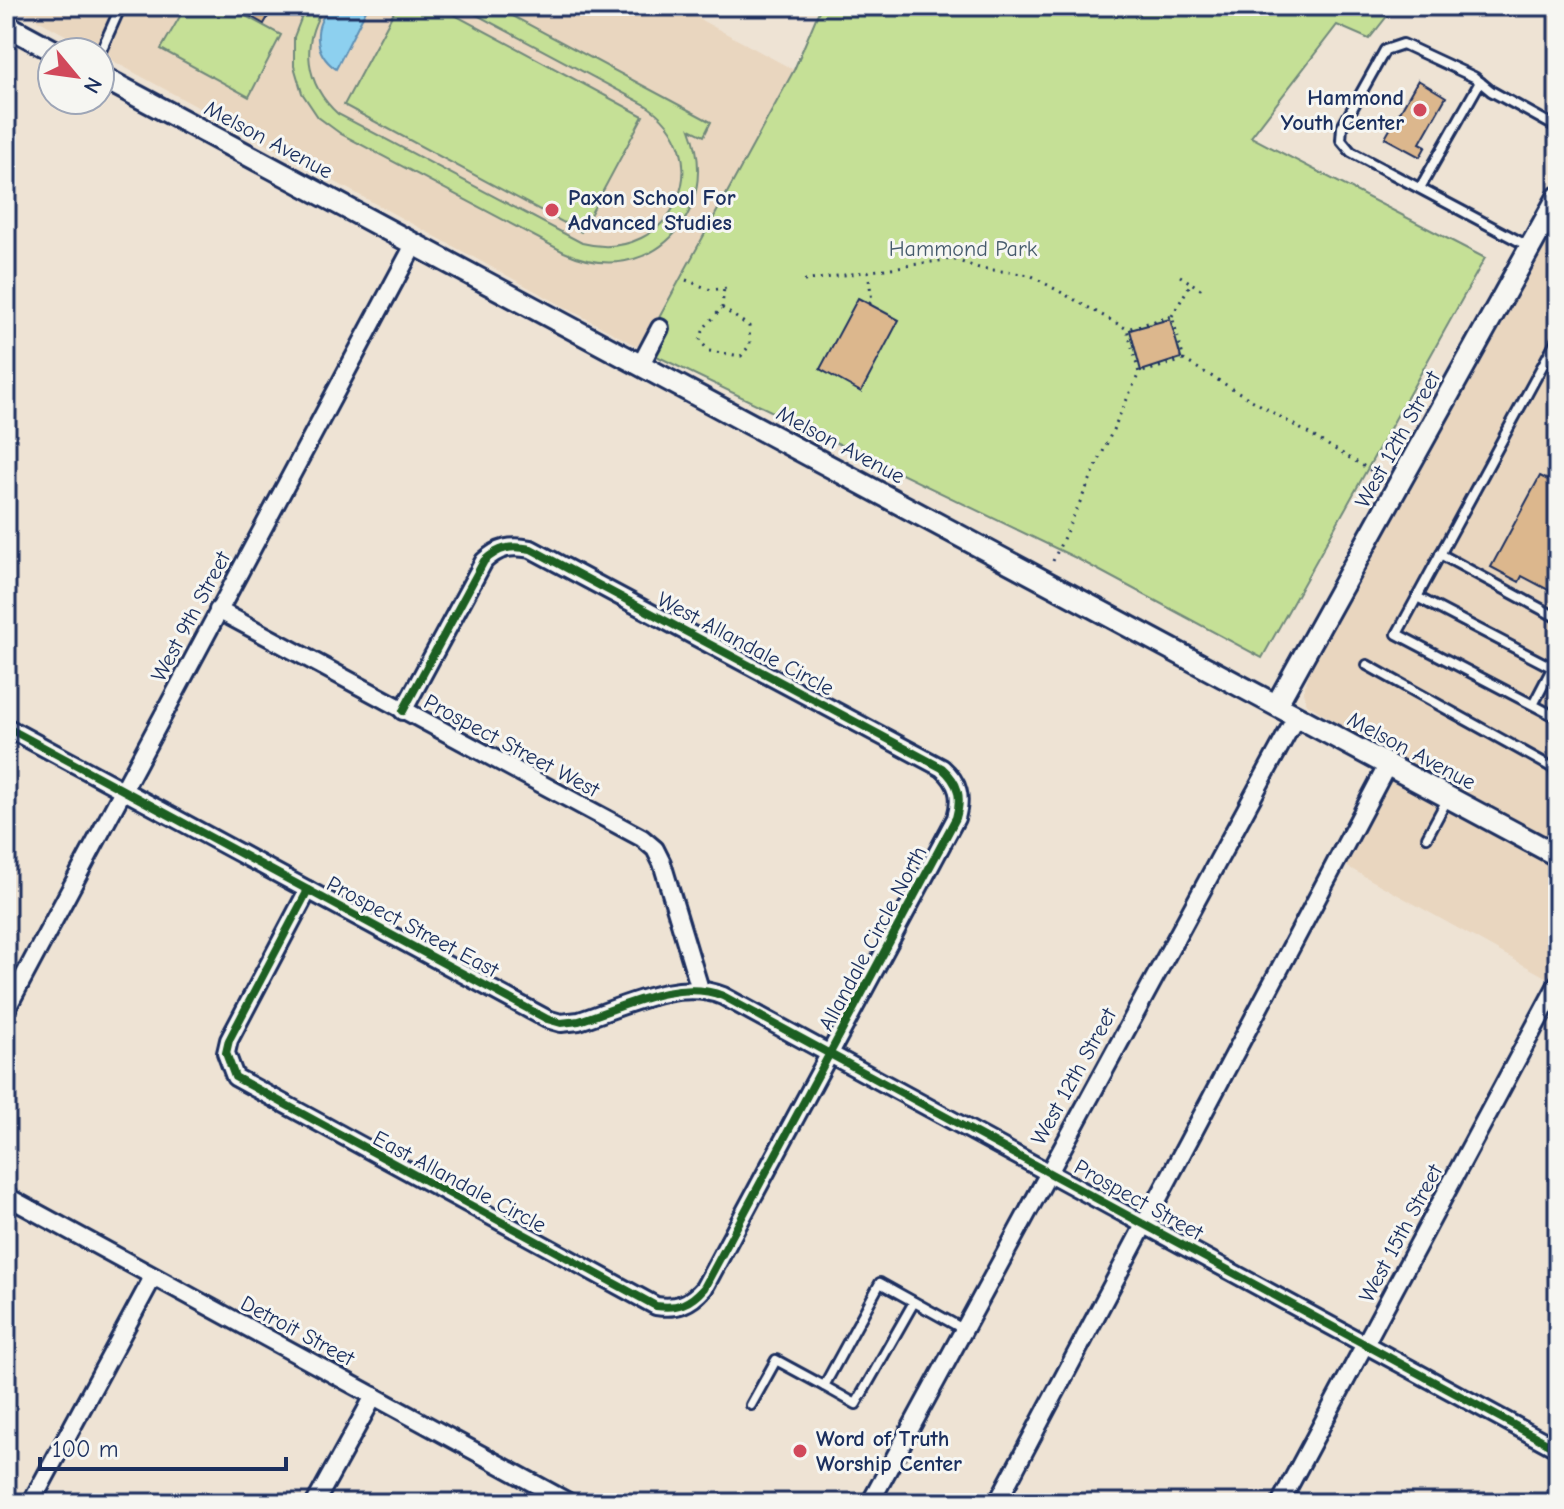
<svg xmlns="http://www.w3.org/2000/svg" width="1564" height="1509" font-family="'Comic Neue',sans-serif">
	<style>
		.built { fill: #e9d6bf }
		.green { fill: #c5e096; stroke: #70887a; stroke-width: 2 }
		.water { fill: #8dd0ef; stroke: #5f90b5; stroke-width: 2 }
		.building { fill: #dcb78d; stroke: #1b2f5e; stroke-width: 2 }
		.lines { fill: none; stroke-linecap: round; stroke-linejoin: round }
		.service-casing { stroke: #1b2f5e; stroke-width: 14 }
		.minor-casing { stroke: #1b2f5e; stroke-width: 22 }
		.tertiary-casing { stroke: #1b2f5e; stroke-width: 26 }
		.path { stroke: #1b2f5e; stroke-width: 3; stroke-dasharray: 2 6; stroke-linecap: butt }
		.service { stroke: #f6f6f2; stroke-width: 8 }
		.minor { stroke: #f6f6f2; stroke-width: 16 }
		.tertiary { stroke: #f6f6f2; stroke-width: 20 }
		.cycleway-casing { stroke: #f6f6f2; stroke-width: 13 }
		.cycleway { stroke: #1b5e20; stroke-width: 8 }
		.poi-dot { fill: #d1495b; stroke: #f6f6f2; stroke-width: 3 }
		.labels { text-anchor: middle; stroke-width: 6; stroke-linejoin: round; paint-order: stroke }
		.poi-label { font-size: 22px; font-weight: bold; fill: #1b2f5e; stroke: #f6f6f2; text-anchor: start }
		.street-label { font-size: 22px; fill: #1b2f5e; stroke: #f6f6f2 }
		.park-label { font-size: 22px; fill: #465b6c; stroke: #f6f6f2 }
	</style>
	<rect width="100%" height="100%" fill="#eee3d4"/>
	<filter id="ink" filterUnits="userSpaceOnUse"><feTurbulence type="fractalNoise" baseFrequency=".0125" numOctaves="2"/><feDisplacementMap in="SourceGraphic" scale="16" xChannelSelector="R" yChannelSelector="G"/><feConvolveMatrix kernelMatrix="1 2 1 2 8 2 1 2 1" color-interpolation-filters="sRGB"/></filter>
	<g filter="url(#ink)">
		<g class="built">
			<polygon points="12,6 675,6 794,70 642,349"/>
			<polygon points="1558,215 1558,846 1387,755 1307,704 1303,692 1318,648"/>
			<polygon points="1393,775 1558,867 1558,962 1549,979 1346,866"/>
		</g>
		<g class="green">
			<polygon points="186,6 227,6 281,35 249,97 161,49"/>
			<path d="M306 6H325C300 43 305 84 338 114L582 243C673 266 723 154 644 104L460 6H494L711 122 704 136 690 129C723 214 649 291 564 252L341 134 318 117 302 93 294 66V37Z"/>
			<polygon points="397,6 438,6 643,116 581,232 344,105"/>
			<polygon points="821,6 1395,6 1369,39 1337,25 1251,137 1485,258 1262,658 1076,558 642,349 794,70"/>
		</g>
		<path class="water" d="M332 6H368L336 69C313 53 312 25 332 6Z"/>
		<g class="building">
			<polygon points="232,6 274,6 264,24"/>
			<polygon points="1418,80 1446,97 1420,143 1426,146 1420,157 1385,138"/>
			<polygon points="858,298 899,320 861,392 820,369"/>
			<polygon points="1170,319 1181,358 1141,371 1130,330"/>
			<polygon points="1540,476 1558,485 1558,595 1522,576 1519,582 1491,567"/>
		</g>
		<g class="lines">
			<defs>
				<g id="service">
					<polyline points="100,53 121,6"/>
					<polyline points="1420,188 1480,82"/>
					<polyline points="1530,247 1351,152 1341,140 1342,127 1385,50 1403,44 1474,77 1491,91 1558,128"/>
					<polyline points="1558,337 1397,634 1558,718"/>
					<polyline points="1440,554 1558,618"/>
					<polyline points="1417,597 1553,668"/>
					<polyline points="1367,665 1555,769 1558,790"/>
					<polyline points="1534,703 1558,657"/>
					<polyline points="1427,837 1448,798"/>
					<polyline points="914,1302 856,1404 824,1386 880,1283 963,1329"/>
					<polyline points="751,1405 776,1360 824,1386"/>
				</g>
				<g id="minor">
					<polyline points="641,364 660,328"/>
					<polyline points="218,610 642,838 655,849 662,863 700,989"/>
					<path d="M6 727 547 1019 561 1023 579 1021C623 1007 678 978 723 996L1558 1449"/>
					<path d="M308 890 229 1040 226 1053 235 1077 656 1306C677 1309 690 1304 704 1288L956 818C962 797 959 783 942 768L531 549C511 545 499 547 484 561L403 711"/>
					<polyline points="6,1010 415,243"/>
					<polyline points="6,1196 570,1503"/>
					<polyline points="31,1503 153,1277"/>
					<polyline points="315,1503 374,1396"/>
					<polyline points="870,1503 1297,715"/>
					<polyline points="997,1503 1388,764"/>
					<polyline points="1280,1503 1558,983"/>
				</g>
				<g id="tertiary">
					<polyline points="6,25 56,52"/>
					<polyline points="100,76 1558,856"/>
					<polyline points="1277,704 1558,197"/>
				</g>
			</defs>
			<use href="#service" class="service-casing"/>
			<use href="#minor" class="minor-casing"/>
			<use href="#tertiary" class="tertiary-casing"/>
			<g class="path">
				<polyline points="868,271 872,301 869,304"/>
				<polyline points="1180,276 1191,283"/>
				<polyline points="686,280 711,290 727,288"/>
				<polyline points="804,281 952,259 979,268 1030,275 1127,329"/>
				<polyline points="722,308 749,326 750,345 741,356 709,351 700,341 704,328 722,308 724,287"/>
				<polyline points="1172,316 1191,283 1202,290"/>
				<polyline points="1184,360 1139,373 1127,329 1172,316 1184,360 1382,477"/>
				<polyline points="1053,561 1139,373"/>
			</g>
			<use href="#service" class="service"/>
			<use href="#minor" class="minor"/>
			<use href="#tertiary" class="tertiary"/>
			<defs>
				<g id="cycleway">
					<path d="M6 727 547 1019 561 1023 579 1021C623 1007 678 978 723 996L1558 1449"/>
					<path d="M308 890 229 1040 226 1053 235 1077 656 1306C677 1309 690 1304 704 1288L956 818C962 797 959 783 942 768L531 549C511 545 499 547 484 561L403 711"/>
				</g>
			</defs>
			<use href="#cycleway" class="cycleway-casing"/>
			<use href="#cycleway" class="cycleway"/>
		</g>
	</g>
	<g class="poi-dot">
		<circle cx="1420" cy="110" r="8"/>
		<circle cx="552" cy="210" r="8"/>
		<circle cx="800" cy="1451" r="8"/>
	</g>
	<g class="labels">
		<g class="poi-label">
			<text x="1404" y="105" text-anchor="end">Hammond<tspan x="1404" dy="25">Youth Center</tspan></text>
			<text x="568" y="205">Paxon School For<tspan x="568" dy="25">Advanced Studies</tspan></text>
			<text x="816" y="1446">Word of Truth<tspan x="816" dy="25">Worship Center</tspan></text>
		</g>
		<g class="street-label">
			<text transform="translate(269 139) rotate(28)" y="8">Melson Avenue</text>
			<text transform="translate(1397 439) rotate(-61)" y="8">West 12th Street</text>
			<text transform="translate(841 444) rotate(28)" y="8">Melson Avenue</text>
			<text transform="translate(190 616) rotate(-62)" y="8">West 9th Street</text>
			<text transform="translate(746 643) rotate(28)" y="8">West Allandale Circle</text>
			<text transform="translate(512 745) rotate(28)" y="8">Prospect Street West</text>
			<text transform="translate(1412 750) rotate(28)" y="8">Melson Avenue</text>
			<text transform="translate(413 926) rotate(28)" y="8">Prospect Street East</text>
			<text transform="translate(872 938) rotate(-62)" y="8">Allandale Circle North</text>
			<text transform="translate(1073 1076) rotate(-61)" y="8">West 12th Street</text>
			<text transform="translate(460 1181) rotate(28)" y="8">East Allandale Circle</text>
			<text transform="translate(1139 1199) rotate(29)" y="8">Prospect Street</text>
			<text transform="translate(1400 1233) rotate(-62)" y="8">West 15th Street</text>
			<text transform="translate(298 1330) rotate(28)" y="8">Detroit Street</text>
		</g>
		<g class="park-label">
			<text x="963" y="256">Hammond Park</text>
		</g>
	</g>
	<rect width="1564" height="1509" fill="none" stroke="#f6f6f2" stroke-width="32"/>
	<rect x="16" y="16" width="1532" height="1477" fill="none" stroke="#1b2f5e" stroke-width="3" filter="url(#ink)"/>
	<g transform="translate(76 76) rotate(119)"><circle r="38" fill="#f6f6f2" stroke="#9ea6b7" stroke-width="2"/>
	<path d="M0-6L14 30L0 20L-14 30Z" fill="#d1495b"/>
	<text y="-12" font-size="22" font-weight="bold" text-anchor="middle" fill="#1b2f5e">N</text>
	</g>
	<path d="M40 1457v12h246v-12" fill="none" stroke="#1b2f5e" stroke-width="4"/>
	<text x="52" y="1457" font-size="24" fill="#1b2f5e" stroke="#f6f6f2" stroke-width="6" paint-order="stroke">100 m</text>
</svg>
